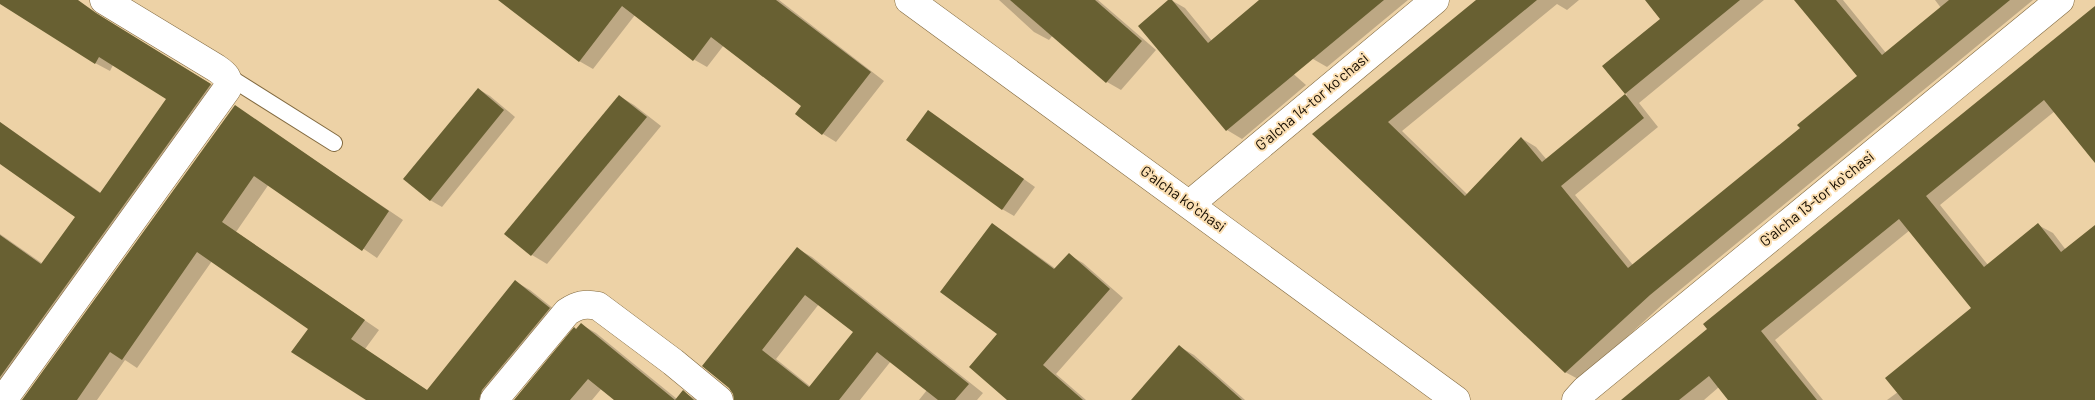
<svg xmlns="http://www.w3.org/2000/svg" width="2095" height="400" font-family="Barlow,sans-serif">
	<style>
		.shadow { fill: #0003; fill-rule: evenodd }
		.building { fill: #686032; fill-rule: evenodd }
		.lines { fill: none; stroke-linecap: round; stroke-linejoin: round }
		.service-casing { stroke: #826a40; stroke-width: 18 }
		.minor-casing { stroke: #826a40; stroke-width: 29 }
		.tertiary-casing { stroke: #826a40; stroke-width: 29 }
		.service { stroke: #fff; stroke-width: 16 }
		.minor { stroke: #fff; stroke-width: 28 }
		.tertiary { stroke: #fff; stroke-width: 28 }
		.labels { text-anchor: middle; stroke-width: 4; stroke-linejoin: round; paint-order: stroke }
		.street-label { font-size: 15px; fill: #160d01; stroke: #fbdfb3 }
	</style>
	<rect width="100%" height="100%" fill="#edd2a6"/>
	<g class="shadow">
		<polygon points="0,0 77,0 111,23 225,93 0,400 0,234 43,264 77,217 0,162 0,122 101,193 168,99 113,65 110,71 95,63 0,2"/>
		<polygon points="500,0 779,0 884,81 836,142 823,134 803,106 724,45 707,67 693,59 635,15 593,69 579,61"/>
		<polygon points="999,0 1098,0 1156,50 1121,90 1107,82 1053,35 1049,40 1034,32"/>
		<polygon points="1171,0 1185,8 1212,41 1247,33 1306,85 1242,139 1227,130 1140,26"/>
		<polygon points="1263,0 1408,0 1327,67 1313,59"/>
		<polygon points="1477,0 1579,0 1567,10 1557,4 1402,131 1468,195 1521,138 1536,147 1547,160 1627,95 1604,66 1662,19 1646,0 1764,0 1639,103 1658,127 1575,195 1633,265 1801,128 1858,76 1796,0 1843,0 1886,53 1941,8 1935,0 2033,0 1664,303 1580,380 1565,372 1314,135"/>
		<polygon points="2095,8 2095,154 2055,111 1940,205 1988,265 2038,225 2053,233 2066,250 2095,226 2095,400 1887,400 1898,392 1973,308 1910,230 1775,340 1823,400 1729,400 1719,387 1704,400 1623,400"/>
		<polygon points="478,89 490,96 515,117 442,207 430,200"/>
		<polygon points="619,96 634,105 661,126 547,264 532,255 506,233"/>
		<polygon points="235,106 403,220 377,258 269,184 236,232 379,330 365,349 428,391 516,282 530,290 564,317 496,400 368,400 310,328 212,261 137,368 125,360 97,400 24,400"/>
		<polygon points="929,111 1035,187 1014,216 1002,209"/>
		<polygon points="992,224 1006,233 1056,269 1069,255 1083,263 1123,298 1056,374 1086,400 1009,400 999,334"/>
		<path d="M798 249 812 257 983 393 977 400H919L927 390 891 361 860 400H735ZM819 304 854 332 811 387 776 359Z"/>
		<polygon points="582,325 596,333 677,399 683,392 697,400 616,400 602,388 592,400 516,400"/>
		<polygon points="1180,347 1194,355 1245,400 1133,400"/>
	</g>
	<g class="building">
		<polygon points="0,0 78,0 96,13 211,84 0,377 0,235 41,264 75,217 0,164 0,122 100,193 166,99 99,57 95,64 0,4"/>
		<polygon points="498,0 776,0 871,72 822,135 795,114 801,106 711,37 693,61 622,6 579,62"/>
		<polygon points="1010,0 1095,0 1142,41 1106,83"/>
		<polygon points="1168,0 1172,0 1208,43 1259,0 1384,0 1226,131 1138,26"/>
		<polygon points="1476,0 1537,0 1388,122 1465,196 1521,137 1542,162 1625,94 1644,118 1561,186 1628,268 1800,128 1797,125 1857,76 1794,0 1836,0 1882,55 1949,0 2010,0 1650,295 1565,373 1312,134"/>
		<polygon points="1645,0 1740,0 1625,94 1602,66 1660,19"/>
		<polygon points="2095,6 2095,163 2044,100 1926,196 1984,267 2038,223 2061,252 2095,225 2095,400 1903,400 1885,378 1971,308 1899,219 1761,331 1817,400 1728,400 1709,376 1679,400 1621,400 1707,329 1703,324"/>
		<polygon points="478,88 504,110 430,201 403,179"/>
		<polygon points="619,95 647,117 531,256 504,234"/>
		<polygon points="235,105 389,211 362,251 254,176 222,222 365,320 351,339 427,390 515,280 550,308 482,390 479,400 366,400 291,352 308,329 197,252 122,360 110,352 77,400 22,400"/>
		<polygon points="928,110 1024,179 1002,210 906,140"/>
		<polygon points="992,223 1054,269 1069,253 1110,289 1043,365 1083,400 1007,400 969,367 997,334 940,292"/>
		<path d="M797 247 969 384 955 400H938L877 352 839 400H734L733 394 729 388 702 366ZM805 295 853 332 809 387 762 350Z"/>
		<polygon points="581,323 675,400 683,390 694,400 614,400 588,379 570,400 514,400 574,327 576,329"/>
		<polygon points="1179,345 1214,375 1242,400 1131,400"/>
	</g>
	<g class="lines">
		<defs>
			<polyline id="service" points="226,75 334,143"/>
			<g id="minor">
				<polyline points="1190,204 1435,0"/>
				<path d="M3 400 227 89C230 78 225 74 216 68L104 0"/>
				<path d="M494 400 567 312C578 305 585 303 598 306L673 362 719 400"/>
				<polyline points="1576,400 1585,390 2060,0"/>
			</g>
			<polyline id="tertiary" points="909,0 1456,400"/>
		</defs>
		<use href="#service" class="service-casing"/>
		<use href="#minor" class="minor-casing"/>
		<use href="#tertiary" class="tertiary-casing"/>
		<use href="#service" class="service"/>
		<use href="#minor" class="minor"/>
		<use href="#tertiary" class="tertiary"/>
	</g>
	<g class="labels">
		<g class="street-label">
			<text transform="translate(1312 102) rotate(-40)" y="5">Gʻalcha 14-tor koʻchasi</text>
			<text transform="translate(1183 199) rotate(36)" y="5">Gʻalcha koʻchasi</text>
			<text transform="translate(1817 199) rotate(-39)" y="5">Gʻalcha 13-tor koʻchasi</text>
		</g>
	</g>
</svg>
